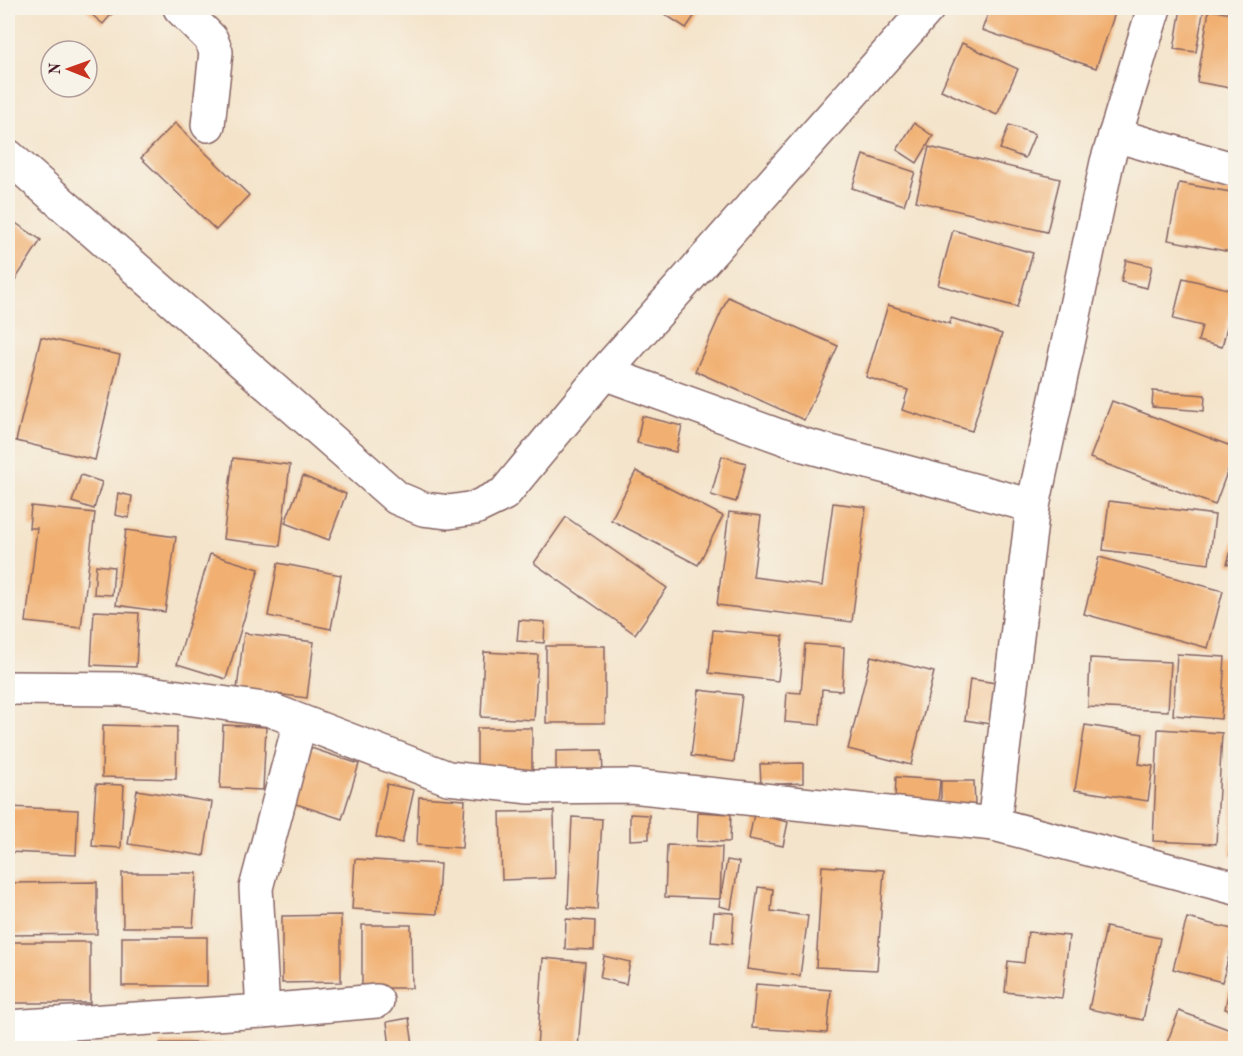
<svg xmlns="http://www.w3.org/2000/svg" width="1243" height="1056" font-family="'Old Standard TT',serif">
	<style>
		.building { fill: #f1b072 }
		.lines { fill: none; stroke-linecap: round; stroke-linejoin: round }
		.minor-casing { stroke: #866463; stroke-width: 36 }
		.minor { stroke: #fff; stroke-width: 33 }
	</style>
	<rect width="100%" height="100%" fill="#f7f3e8"/>
	<filter id="ink" filterUnits="userSpaceOnUse"><feTurbulence type="fractalNoise" baseFrequency=".0167" numOctaves="2"/><feDisplacementMap in="SourceGraphic" scale="12" xChannelSelector="R" yChannelSelector="G"/><feConvolveMatrix kernelMatrix="1 2 1 2 8 2 1 2 1" color-interpolation-filters="sRGB"/></filter>
	<filter id="wash" filterUnits="userSpaceOnUse"><feTurbulence type="fractalNoise" baseFrequency=".008" numOctaves="4" result="noise"/><feDisplacementMap in="SourceGraphic" scale="24" xChannelSelector="R" yChannelSelector="G"/><feGaussianBlur stdDeviation="1.35" result="paint"/><feColorMatrix in="noise" values="0 0 0 0 0 0 0 0 0 0 0 0 0 0 0 0 0 1.4 0 .05"/><feComposite in="paint" operator="in"/></filter>
	<g filter="url(#wash)">
		<rect width="100%" height="100%" fill="#f4e4cb"/>
		<g id="blocks">
			<g class="building">
				<polygon points="84,8 117,8 103,24"/>
				<polygon points="655,8 700,8 686,28"/>
				<polygon points="990,8 1099,8 1115,13 1096,68 982,30"/>
				<polygon points="1181,8 1204,8 1196,52 1174,49"/>
				<polygon points="1209,10 1236,14 1236,89 1197,82"/>
				<polygon points="962,43 1018,69 997,115 941,90"/>
				<polygon points="175,123 249,195 216,230 141,158"/>
				<polygon points="914,123 933,136 917,163 897,150"/>
				<polygon points="1009,125 1035,134 1025,158 1000,149"/>
				<polygon points="929,147 1060,179 1047,232 916,201"/>
				<polygon points="863,155 915,172 904,205 852,188"/>
				<polygon points="1179,183 1236,193 1236,253 1168,240"/>
				<polygon points="8,218 41,240 8,291"/>
				<polygon points="953,230 1033,253 1017,307 938,285"/>
				<polygon points="1126,260 1152,266 1147,288 1121,282"/>
				<polygon points="1183,278 1236,291 1222,347 1198,341 1202,326 1173,319"/>
				<polygon points="728,297 838,346 804,420 695,371"/>
				<polygon points="888,305 950,324 951,318 1002,334 972,431 902,410 908,390 866,377"/>
				<polygon points="41,337 120,355 95,460 16,441"/>
				<polygon points="1153,391 1205,395 1204,411 1152,407"/>
				<polygon points="1112,401 1236,448 1215,505 1090,458"/>
				<polygon points="642,416 682,426 676,452 637,443"/>
				<polygon points="722,456 746,463 736,502 711,495"/>
				<polygon points="233,458 290,465 280,546 223,539"/>
				<polygon points="636,471 723,516 698,565 611,520"/>
				<polygon points="81,475 102,482 94,509 72,502"/>
				<polygon points="303,476 346,494 329,540 285,523"/>
				<polygon points="118,493 132,496 129,518 115,515"/>
				<polygon points="1109,501 1215,515 1209,564 1103,550"/>
				<polygon points="833,503 866,507 852,622 717,605 729,512 761,516 753,577 822,586"/>
				<polygon points="31,506 95,513 81,628 26,622 37,528 29,528"/>
				<polygon points="566,517 667,588 635,634 534,563"/>
				<polygon points="126,530 176,537 165,612 116,605"/>
				<polygon points="1235,537 1236,537 1236,566 1227,564"/>
				<polygon points="210,554 259,569 226,679 177,664"/>
				<polygon points="1099,557 1223,591 1208,648 1084,614"/>
				<polygon points="278,563 341,575 331,629 268,616"/>
				<polygon points="96,565 114,567 112,595 94,594"/>
				<polygon points="94,611 139,613 136,667 91,665"/>
				<polygon points="519,620 545,622 544,643 517,641"/>
				<polygon points="713,630 783,636 778,681 709,673"/>
				<polygon points="244,633 314,642 307,698 237,689"/>
				<polygon points="805,644 844,647 842,691 822,689 820,725 785,722 787,692 801,693"/>
				<rect x="546" y="646" width="59" height="77"/>
				<polygon points="484,652 538,655 534,720 481,717"/>
				<polygon points="1177,654 1225,657 1221,719 1173,715"/>
				<polygon points="871,656 934,672 911,765 848,749"/>
				<polygon points="1090,658 1171,662 1168,711 1088,707"/>
				<polygon points="970,679 996,683 990,724 965,720"/>
				<polygon points="699,690 742,695 734,762 691,756"/>
				<polygon points="103,725 177,727 176,779 102,777"/>
				<polygon points="223,725 266,727 263,790 220,788"/>
				<polygon points="1085,725 1143,734 1139,764 1153,766 1148,801 1075,790"/>
				<rect x="477" y="728" width="55" height="42"/>
				<polygon points="1158,729 1222,733 1216,844 1153,841"/>
				<polygon points="311,748 359,764 342,819 293,803"/>
				<polygon points="602,750 603,774 556,775 556,751"/>
				<polygon points="803,763 803,783 761,785 760,764"/>
				<polygon points="1232,776 1236,776 1236,856 1230,856"/>
				<polygon points="896,777 940,780 938,802 895,799"/>
				<polygon points="941,781 974,781 975,805 941,806"/>
				<polygon points="96,784 124,785 121,848 92,846"/>
				<polygon points="387,784 414,790 402,843 376,837"/>
				<polygon points="137,790 212,802 204,856 128,844"/>
				<polygon points="419,797 465,800 462,848 417,845"/>
				<polygon points="8,807 78,810 76,855 8,852"/>
				<polygon points="554,811 555,878 502,880 500,812"/>
				<polygon points="698,812 731,814 730,842 697,841"/>
				<polygon points="630,814 649,815 649,839 630,840"/>
				<polygon points="754,814 788,822 783,846 749,839"/>
				<polygon points="572,817 602,819 597,910 568,908"/>
				<polygon points="667,845 722,847 720,899 665,897"/>
				<polygon points="355,859 440,864 437,914 352,909"/>
				<polygon points="727,860 739,862 731,909 719,906"/>
				<polygon points="822,866 884,870 877,970 816,967"/>
				<polygon points="122,873 197,873 193,927 123,927"/>
				<polygon points="97,882 97,934 8,935 8,883"/>
				<polygon points="758,887 773,889 771,911 808,916 800,976 747,969"/>
				<polygon points="714,912 734,913 732,944 711,942"/>
				<polygon points="341,915 341,982 282,983 282,916"/>
				<polygon points="1187,918 1236,930 1222,982 1173,969"/>
				<polygon points="566,919 595,921 594,950 565,949"/>
				<polygon points="362,925 411,925 412,988 362,988"/>
				<polygon points="1106,927 1160,938 1143,1020 1089,1009"/>
				<polygon points="1028,932 1069,936 1062,998 1005,992 1008,961 1024,963"/>
				<rect x="122" y="937" width="85" height="49"/>
				<rect x="8" y="942" width="82" height="61"/>
				<polygon points="604,956 630,962 626,984 600,978"/>
				<polygon points="543,958 585,962 578,1048 537,1048"/>
				<polygon points="756,984 831,990 827,1033 752,1028"/>
				<polygon points="1229,989 1236,991 1236,1012 1225,1009"/>
				<polygon points="1179,1011 1236,1032 1236,1048 1165,1048"/>
				<polygon points="409,1018 413,1045 390,1048 387,1022"/>
				<rect x="160" y="1043" width="67" height="5"/>
			</g>
		</g>
	</g>
	<g filter="url(#ink)">
		<use href="#blocks" fill-opacity="0" stroke="#866463" stroke-width="1.5"/>
		<g class="lines">
			<defs>
				<g id="minor">
					<polyline points="180,8 211,39 216,52 208,125"/>
					<polyline points="1115,135 1236,170"/>
					<polyline points="8,156 397,498 423,509 449,512 475,508 504,494 604,373 928,8"/>
					<polyline points="604,373 804,445 1033,506"/>
					<polyline points="8,688 122,689 271,710 448,778 530,787 631,786 994,824 1236,888"/>
					<polyline points="300,722 256,888 263,1011 377,1001"/>
					<polyline points="994,824 1033,506 1107,162 1154,8"/>
					<polyline points="8,1027 263,1011"/>
				</g>
			</defs>
			<use href="#minor" class="minor-casing"/>
			<use href="#minor" class="minor"/>
		</g>
	</g>
	<rect width="1243" height="1056" fill="none" stroke="#f7f3e8" stroke-width="30"/>
	<g transform="translate(69 69) rotate(271)"><circle r="28" fill="#f7f3e8" stroke="#b29e9c" stroke-width="1.5"/>
	<path d="M0-4.5L10 22L0 15L-10 22Z" fill="#c8321e"/>
	<text y="-9" font-size="16" font-weight="bold" text-anchor="middle" fill="#4a1f2b">N</text>
	</g>
</svg>
